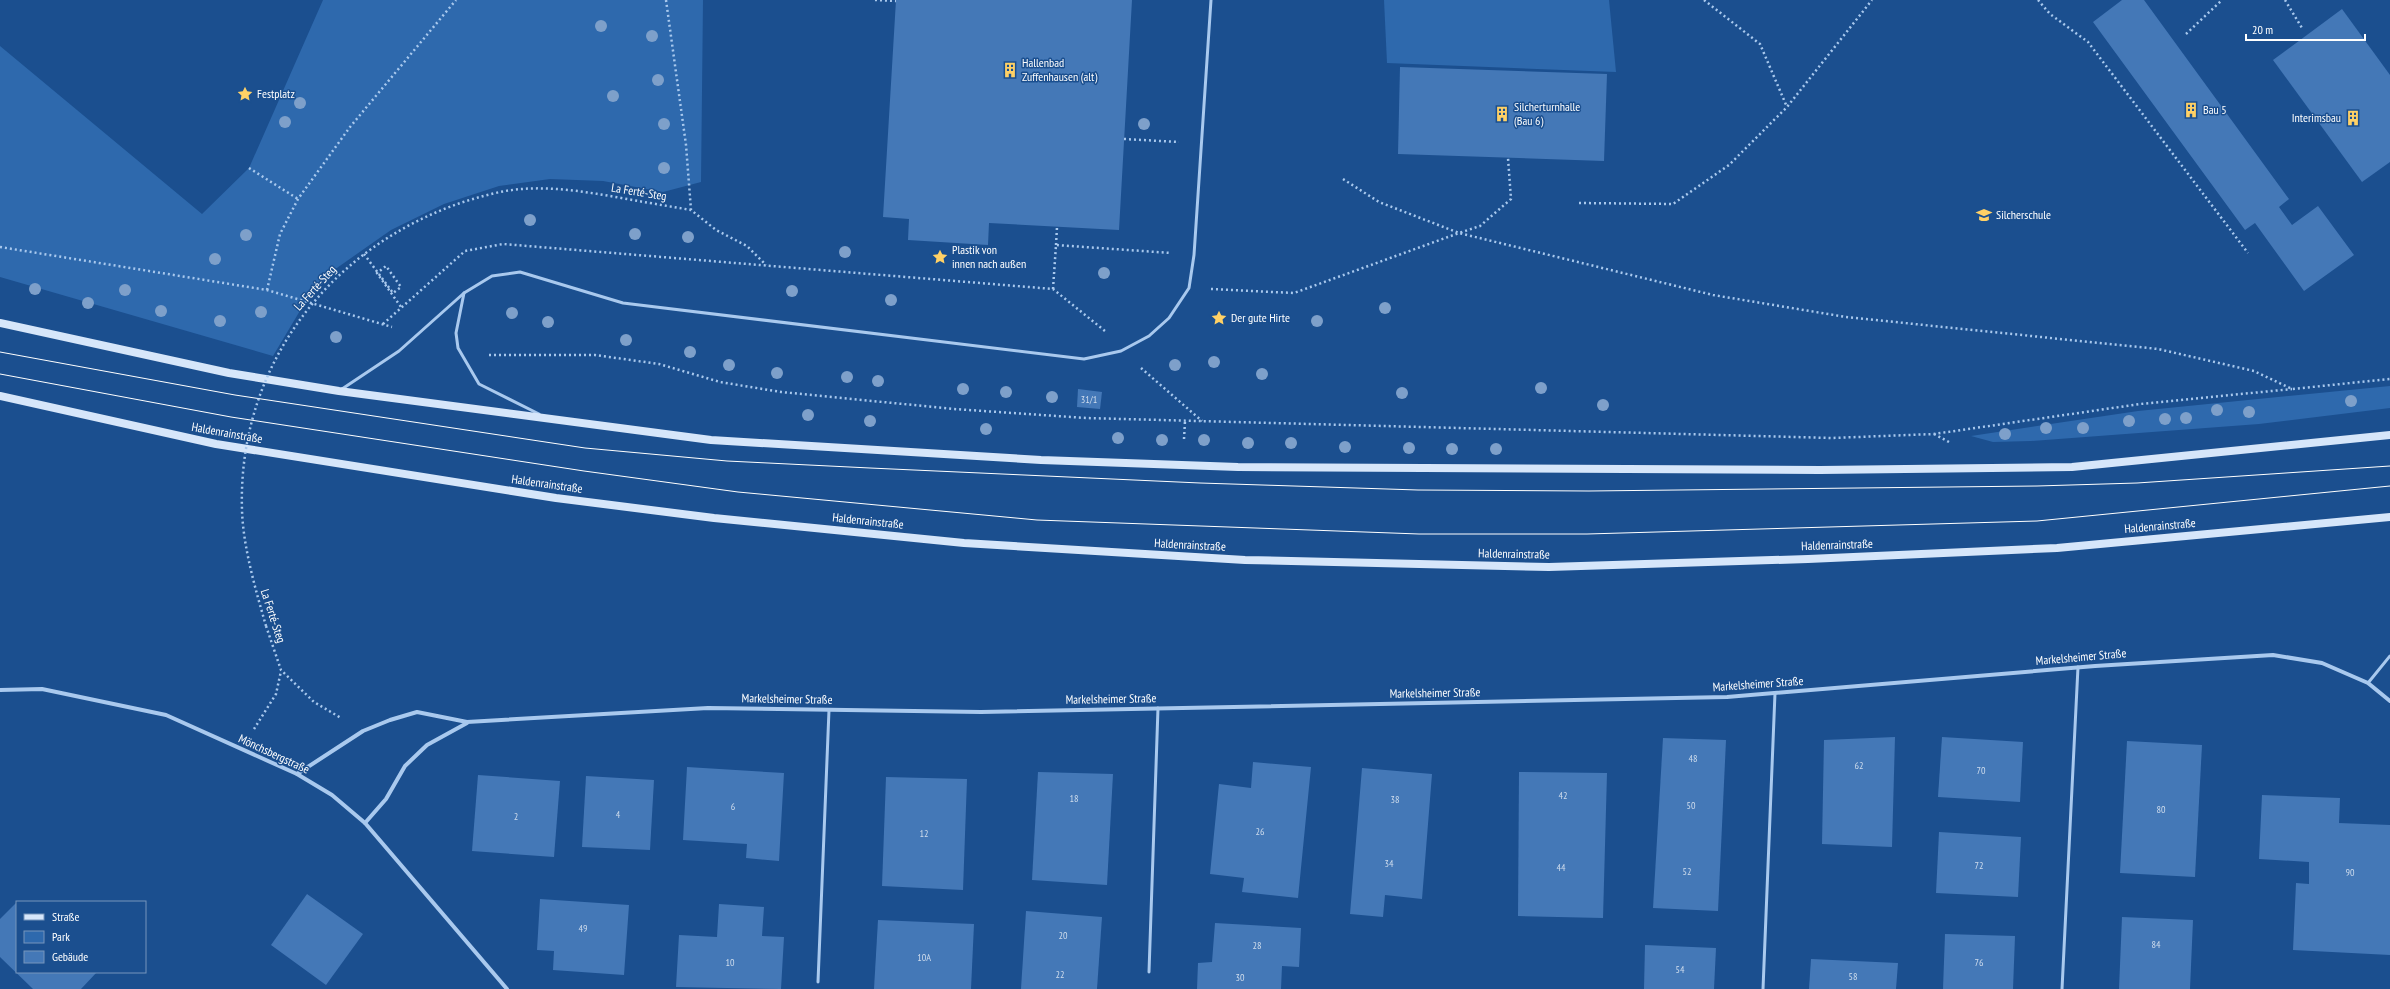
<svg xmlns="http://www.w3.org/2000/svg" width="2390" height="989" font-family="'PT Sans Narrow',sans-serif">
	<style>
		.green { fill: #2e69ad }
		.building { fill: #4478b7 }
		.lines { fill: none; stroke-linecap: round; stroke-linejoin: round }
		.path { stroke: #a9c9ee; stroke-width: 2.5; stroke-dasharray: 2 3; stroke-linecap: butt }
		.service { stroke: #a9c9ee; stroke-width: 3 }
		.minor { stroke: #a9c9ee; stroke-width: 4 }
		.secondary { stroke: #d6e6fa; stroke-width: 8 }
		.tram { stroke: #fff; stroke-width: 1 }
		.path-bridge { stroke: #a9c9ee; stroke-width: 2.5; stroke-dasharray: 2 3; stroke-linecap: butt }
		.tree { fill: #7ea0ca }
		.labels { text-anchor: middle; stroke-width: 3; stroke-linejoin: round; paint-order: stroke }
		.number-label { font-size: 10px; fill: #d0dded }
		.poi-label { font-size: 12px; fill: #fff; stroke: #1b4f8f; text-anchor: start }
		.street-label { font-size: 12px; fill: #fff; stroke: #1b4f8f }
	</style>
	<rect width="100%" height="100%" fill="#1b4f8f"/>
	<g class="green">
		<polygon points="323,0 703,0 701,182 663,192 603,181 550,179 499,186 444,204 391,230 334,270 301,309 273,356 0,277 0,46 202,214 249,168"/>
		<polygon points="1384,0 1609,0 1616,72 1387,63"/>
		<polygon points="2390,386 2390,408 2259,424 2031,441 1993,442 1971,436 2138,411"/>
	</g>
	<g class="building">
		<polygon points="896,0 1132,0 1119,230 989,223 988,245 908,240 909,219 883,217"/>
		<polygon points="2122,0 2144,0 2289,199 2279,207 2292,225 2318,206 2354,255 2304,291 2255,223 2245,230 2093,22"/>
		<polygon points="2342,9 2390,75 2390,162 2362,182 2273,60"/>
		<polygon points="1400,67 1607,74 1604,161 1398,154"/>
		<polygon points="1078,389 1102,392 1100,409 1077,407"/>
		<polygon points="1895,737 1892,847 1822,844 1824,740"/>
		<polygon points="1942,737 2023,742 2020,802 1938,797"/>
		<polygon points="1663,738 1726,740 1718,911 1653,908"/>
		<polygon points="2127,741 2202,745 2195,877 2120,873"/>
		<polygon points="1253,762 1311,767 1298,898 1242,892 1244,878 1210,874 1219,784 1251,788"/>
		<polygon points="687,767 784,773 779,861 746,858 747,844 683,840"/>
		<polygon points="1362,768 1432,774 1422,899 1385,895 1383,917 1350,914"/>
		<polygon points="1038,772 1113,774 1107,885 1032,880"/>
		<polygon points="1519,772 1607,773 1603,918 1518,916"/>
		<polygon points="478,775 560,781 554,857 472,851"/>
		<polygon points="586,776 654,780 650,850 582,847"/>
		<polygon points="886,777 967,779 963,890 882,886"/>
		<polygon points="2262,795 2340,798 2339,823 2390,825 2390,955 2293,950 2296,883 2309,884 2309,862 2259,859"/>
		<polygon points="1939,832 2021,837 2018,897 1936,893"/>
		<polygon points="307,894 363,934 326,985 271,945"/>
		<polygon points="540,899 629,905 624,975 553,970 554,951 537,950"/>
		<polygon points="17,902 17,972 97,972 81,989 33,989 0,957 0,919"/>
		<polygon points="719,904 764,907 762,936 784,937 781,989 676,987 679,935 717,937"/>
		<polygon points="1026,911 1102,917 1097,989 1021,989"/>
		<polygon points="2122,917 2193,920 2190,989 2119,989"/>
		<polygon points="878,920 974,924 971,989 874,989"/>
		<polygon points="1215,923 1301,928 1299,967 1282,966 1281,989 1197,989 1198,963 1212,962"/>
		<polygon points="1945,934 2015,936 2013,989 1943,989"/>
		<polygon points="1645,945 1716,948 1714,989 1644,989"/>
		<polygon points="1811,959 1898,963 1896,989 1809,989"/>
	</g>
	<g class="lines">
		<g class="path">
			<polyline points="666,0 686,145 691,210 716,230 747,246 766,265"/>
			<polyline points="875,0 896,1"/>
			<polyline points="1704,0 1760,44 1787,107"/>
			<polyline points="2038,0 2050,14 2088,42 2248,253"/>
			<polyline points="2285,0 2302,28"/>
			<polyline points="2186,34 2222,0"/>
			<polyline points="1124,139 1179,142"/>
			<polyline points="249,168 298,199"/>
			<polyline points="1343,179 1379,202 1459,233 1480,226 1511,199 1508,158"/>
			<polyline points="650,203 691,210"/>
			<polyline points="1579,203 1673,204 1729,165 1787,107 1872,0"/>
			<polyline points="1056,245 1057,227"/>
			<polyline points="0,247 267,290 392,327"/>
			<polyline points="364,254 393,293 401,287 386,266 377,273 401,307"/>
			<polyline points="1053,289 1056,245 1171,253"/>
			<polyline points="1211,289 1294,293 1459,233 1713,295 1846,317 2158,349 2254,371 2292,389 2390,379"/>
			<polyline points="267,290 280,234 298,199 350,127 456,0"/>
			<polyline points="383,324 465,251 503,244 1053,289 1105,331"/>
			<polyline points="489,355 595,355 659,364 720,382 781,392 954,409 1086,418 1832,438 1934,434 2140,404 2292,389"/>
			<polyline points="1141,368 1202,421"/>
			<polyline points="1934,434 1949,442"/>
			<polyline points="1184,439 1185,421"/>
			<polyline points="266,626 281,670 314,702 341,718"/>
			<polyline points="254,729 276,694 281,671"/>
		</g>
		<g class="service">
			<polyline points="464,293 456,333 458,348 479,384 539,414"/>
			<polyline points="342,389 399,351 464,293 492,276 520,272 623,303 1084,359 1121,351 1149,336 1169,318 1189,288 1194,255 1211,0"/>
			<polyline points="2368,683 2390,656"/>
			<polyline points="1149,972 1158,708"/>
			<polyline points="818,982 829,710"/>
			<polyline points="1763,989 1775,693"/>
			<polyline points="2062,989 2078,667"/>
		</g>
		<g class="minor">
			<polyline points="0,690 42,689 166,715 297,774 332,795 365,823 507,989"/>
			<polyline points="297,774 363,731 390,720 417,712 467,722 708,708 981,712 1727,697 2095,666 2273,655 2322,663 2368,683 2390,701"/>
			<polyline points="365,823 386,799 405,766 427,745 467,723"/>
		</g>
		<g class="secondary">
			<polyline points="0,323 229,373 339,391 711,440 1041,460 1238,467 1820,470 2072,467 2390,435"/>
			<polyline points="0,396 216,444 556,498 714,518 964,543 1245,560 1549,567 1808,559 2057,548 2390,517"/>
		</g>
		<g class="tram">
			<polyline points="0,352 235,395 585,448 727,461 870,468 1200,483 1418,490 1589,491 2037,486 2137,483 2390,466"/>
			<polyline points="0,374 231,417 584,471 738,492 1037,520 1419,534 1587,534 2037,521 2390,486"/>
		</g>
		<path class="path-bridge" d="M266 626C256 591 243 547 242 510 237 352 348 225 500 192 549 182 601 195 650 203"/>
	</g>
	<g class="tree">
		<circle cx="601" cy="26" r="6"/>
		<circle cx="652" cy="36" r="6"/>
		<circle cx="658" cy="80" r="6"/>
		<circle cx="613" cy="96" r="6"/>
		<circle cx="300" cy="103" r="6"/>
		<circle cx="285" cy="122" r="6"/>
		<circle cx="664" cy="124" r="6"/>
		<circle cx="1144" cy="124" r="6"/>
		<circle cx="664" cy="168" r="6"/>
		<circle cx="530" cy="220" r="6"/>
		<circle cx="635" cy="234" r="6"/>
		<circle cx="246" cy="235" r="6"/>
		<circle cx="688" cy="237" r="6"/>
		<circle cx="845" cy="252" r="6"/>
		<circle cx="215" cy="259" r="6"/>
		<circle cx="1104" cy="273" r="6"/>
		<circle cx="35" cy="289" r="6"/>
		<circle cx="125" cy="290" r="6"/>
		<circle cx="792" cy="291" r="6"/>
		<circle cx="891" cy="300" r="6"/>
		<circle cx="88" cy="303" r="6"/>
		<circle cx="1385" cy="308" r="6"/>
		<circle cx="161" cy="311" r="6"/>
		<circle cx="261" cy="312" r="6"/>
		<circle cx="512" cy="313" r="6"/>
		<circle cx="220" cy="321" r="6"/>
		<circle cx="1317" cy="321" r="6"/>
		<circle cx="548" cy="322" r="6"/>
		<circle cx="336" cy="337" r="6"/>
		<circle cx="626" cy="340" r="6"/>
		<circle cx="690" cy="352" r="6"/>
		<circle cx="1214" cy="362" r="6"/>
		<circle cx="729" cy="365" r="6"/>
		<circle cx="1175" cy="365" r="6"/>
		<circle cx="777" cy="373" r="6"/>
		<circle cx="1262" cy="374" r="6"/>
		<circle cx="847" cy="377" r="6"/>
		<circle cx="878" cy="381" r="6"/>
		<circle cx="1541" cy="388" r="6"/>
		<circle cx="963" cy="389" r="6"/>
		<circle cx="1006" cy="392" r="6"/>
		<circle cx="1402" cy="393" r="6"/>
		<circle cx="1052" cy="397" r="6"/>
		<circle cx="2351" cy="401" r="6"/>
		<circle cx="1603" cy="405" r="6"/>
		<circle cx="2217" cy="410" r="6"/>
		<circle cx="2249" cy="412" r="6"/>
		<circle cx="808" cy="415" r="6"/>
		<circle cx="2186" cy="418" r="6"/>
		<circle cx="2165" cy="419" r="6"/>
		<circle cx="870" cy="421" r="6"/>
		<circle cx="2129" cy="421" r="6"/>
		<circle cx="2046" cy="428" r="6"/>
		<circle cx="2083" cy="428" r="6"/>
		<circle cx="986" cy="429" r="6"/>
		<circle cx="2005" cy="434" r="6"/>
		<circle cx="1118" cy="438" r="6"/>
		<circle cx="1162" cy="440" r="6"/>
		<circle cx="1204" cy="440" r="6"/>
		<circle cx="1248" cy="443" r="6"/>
		<circle cx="1291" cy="443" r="6"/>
		<circle cx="1345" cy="447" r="6"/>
		<circle cx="1409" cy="448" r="6"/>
		<circle cx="1452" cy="449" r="6"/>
		<circle cx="1496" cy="449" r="6"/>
	</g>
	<defs>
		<symbol id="building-bare" viewBox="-9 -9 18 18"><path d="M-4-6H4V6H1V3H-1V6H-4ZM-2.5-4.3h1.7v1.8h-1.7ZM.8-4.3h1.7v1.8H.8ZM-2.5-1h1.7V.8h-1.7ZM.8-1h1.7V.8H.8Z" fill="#ffd166" stroke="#1b4f8f" stroke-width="2.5" paint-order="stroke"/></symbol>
		<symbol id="sight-bare" viewBox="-9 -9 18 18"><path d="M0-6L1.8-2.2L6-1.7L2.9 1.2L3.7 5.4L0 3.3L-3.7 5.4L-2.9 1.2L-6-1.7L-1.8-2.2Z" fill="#ffd166" stroke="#1b4f8f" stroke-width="2.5" paint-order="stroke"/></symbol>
		<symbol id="school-bare" viewBox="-9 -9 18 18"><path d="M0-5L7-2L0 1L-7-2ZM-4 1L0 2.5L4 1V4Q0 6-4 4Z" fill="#ffd166" stroke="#1b4f8f" stroke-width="2.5" paint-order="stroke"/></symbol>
	</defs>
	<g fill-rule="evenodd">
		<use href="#building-bare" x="999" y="59" width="22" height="22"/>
		<use href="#sight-bare" x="234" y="83" width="22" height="22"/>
		<use href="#building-bare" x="2180" y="99" width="22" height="22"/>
		<use href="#building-bare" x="1491" y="103" width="22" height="22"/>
		<use href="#building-bare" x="2342" y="107" width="22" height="22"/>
		<use href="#school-bare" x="1973" y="204" width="22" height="22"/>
		<use href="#sight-bare" x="929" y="246" width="22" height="22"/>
		<use href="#sight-bare" x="1208" y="307" width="22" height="22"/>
	</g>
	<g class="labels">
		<g class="number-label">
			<text x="1089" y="403">31/1</text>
			<text x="1693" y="762">48</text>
			<text x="1859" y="769">62</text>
			<text x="1981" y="774">70</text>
			<text x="1563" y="799">42</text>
			<text x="1074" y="802">18</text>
			<text x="1395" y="803">38</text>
			<text x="1691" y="809">50</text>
			<text x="733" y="810">6</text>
			<text x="2161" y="813">80</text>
			<text x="618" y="818">4</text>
			<text x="516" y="820">2</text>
			<text x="1260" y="835">26</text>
			<text x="924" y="837">12</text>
			<text x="1389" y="867">34</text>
			<text x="1979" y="869">72</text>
			<text x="1561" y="871">44</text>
			<text x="1687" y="875">52</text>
			<text x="2350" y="876">90</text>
			<text x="583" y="932">49</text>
			<text x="1063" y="939">20</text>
			<text x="2156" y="948">84</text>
			<text x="1257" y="949">28</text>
			<text x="924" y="961">10A</text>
			<text x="730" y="966">10</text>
			<text x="1979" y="966">76</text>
			<text x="1680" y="973">54</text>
			<text x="1060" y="978">22</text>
			<text x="1853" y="980">58</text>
			<text x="1240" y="981">30</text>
		</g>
		<g class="poi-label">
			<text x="1022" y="67">Hallenbad<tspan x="1022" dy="14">Zuffenhausen (alt)</tspan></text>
			<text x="257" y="98">Festplatz</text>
			<text x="1514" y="111">Silcherturnhalle<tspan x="1514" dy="14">(Bau 6)</tspan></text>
			<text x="2203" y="114">Bau 5</text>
			<text x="2341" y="122" text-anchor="end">Interimsbau</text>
			<text x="1996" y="219">Silcherschule</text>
			<text x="952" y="254">Plastik von<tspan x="952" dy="14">innen nach außen</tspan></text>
			<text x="1231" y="322">Der gute Hirte</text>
		</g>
		<g class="street-label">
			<text transform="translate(639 192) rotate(9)" y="4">La Ferté-Steg</text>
			<text transform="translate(315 288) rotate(-48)" y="4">La Ferté-Steg</text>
			<text transform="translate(227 433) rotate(10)" y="4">Haldenrainstraße</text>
			<text transform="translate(547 484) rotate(8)" y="4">Haldenrainstraße</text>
			<text transform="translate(868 521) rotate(6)" y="4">Haldenrainstraße</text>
			<text transform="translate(2160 526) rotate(-5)" y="4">Haldenrainstraße</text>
			<text transform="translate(1190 545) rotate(3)" y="4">Haldenrainstraße</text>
			<text transform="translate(1837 545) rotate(-2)" y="4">Haldenrainstraße</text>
			<text transform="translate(1514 554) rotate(1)" y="4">Haldenrainstraße</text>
			<text transform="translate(273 616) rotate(72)" y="4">La Ferté-Steg</text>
			<text transform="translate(2081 657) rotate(-5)" y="4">Markelsheimer Straße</text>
			<text transform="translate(1758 684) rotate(-4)" y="4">Markelsheimer Straße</text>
			<text transform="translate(1435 693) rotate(-1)" y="4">Markelsheimer Straße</text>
			<text transform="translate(787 699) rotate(1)" y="4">Markelsheimer Straße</text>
			<text transform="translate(1111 699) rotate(-1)" y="4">Markelsheimer Straße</text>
			<text transform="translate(274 754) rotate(25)" y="4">Mönchsbergstraße</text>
		</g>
	</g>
	<rect x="16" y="901" width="130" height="72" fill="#1b4f8f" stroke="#7695bc"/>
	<rect x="24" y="914" width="20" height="6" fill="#d6e6fa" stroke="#7695bc"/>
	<text x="52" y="921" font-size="12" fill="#ffffff">Straße</text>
	<rect x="24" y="931" width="20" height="12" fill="#2e69ad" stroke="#7695bc"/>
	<text x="52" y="941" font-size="12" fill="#ffffff">Park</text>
	<rect x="24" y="951" width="20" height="12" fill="#4478b7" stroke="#7695bc"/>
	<text x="52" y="961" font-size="12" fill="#ffffff">Gebäude</text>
	<path d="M2246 34v6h119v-6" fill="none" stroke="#ffffff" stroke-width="2"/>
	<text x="2252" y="34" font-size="12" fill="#ffffff" stroke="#1b4f8f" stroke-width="3" paint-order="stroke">20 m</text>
</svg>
